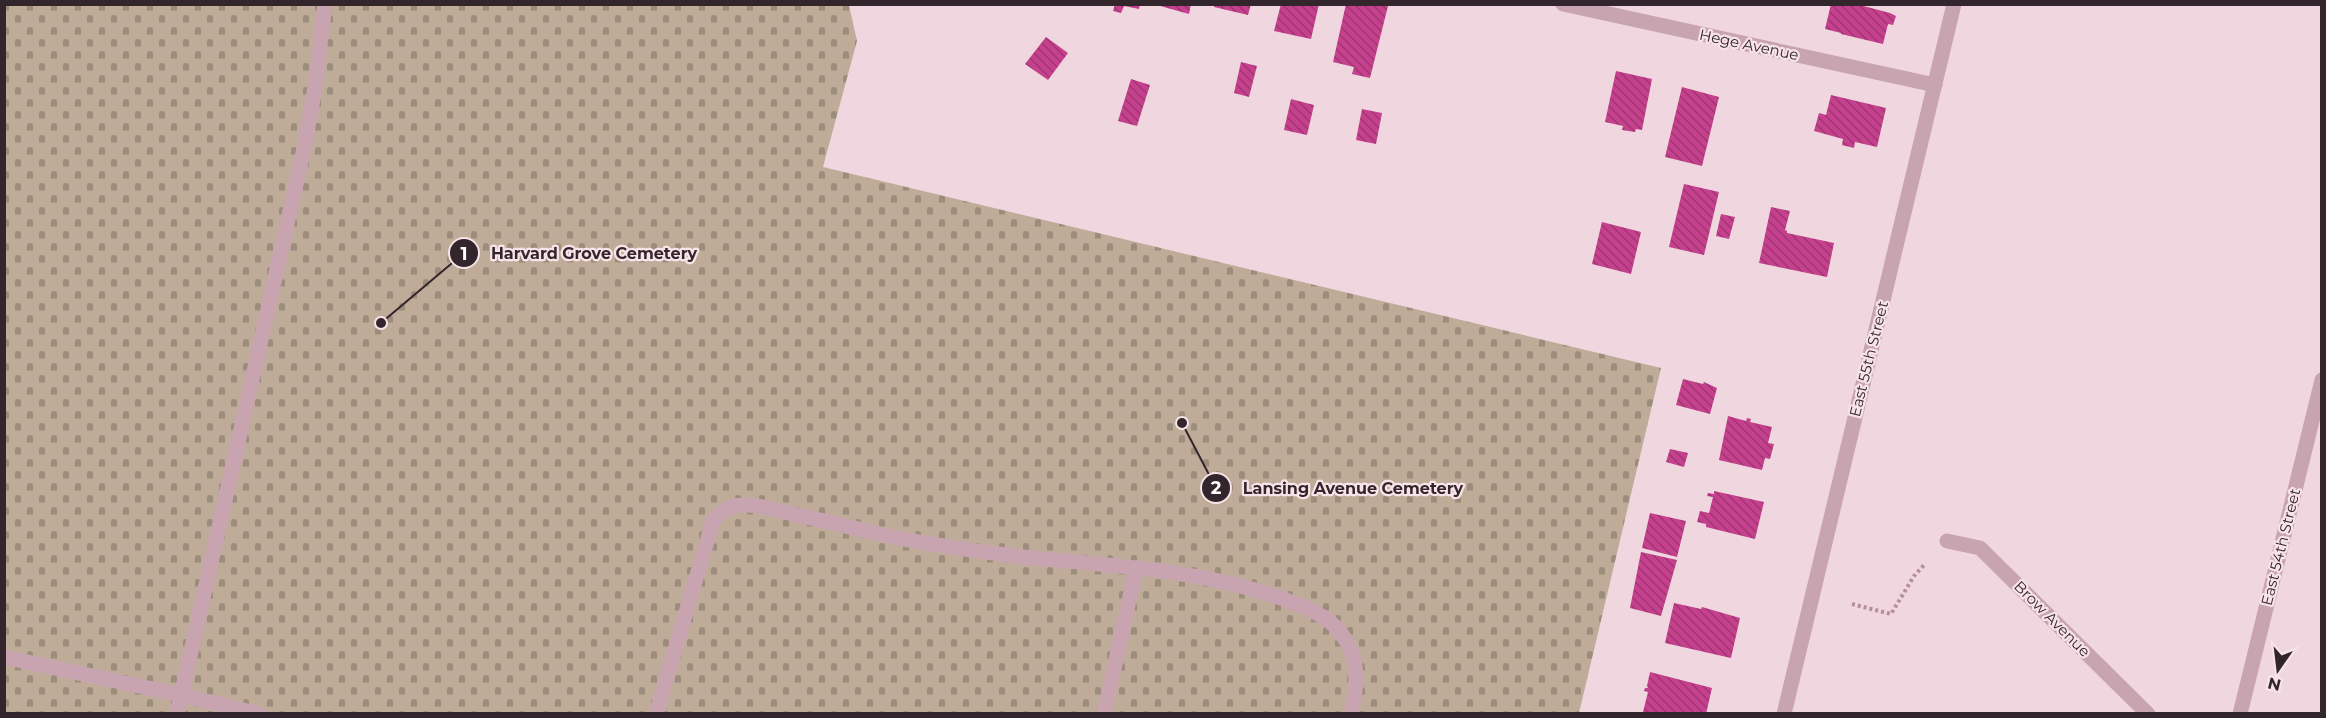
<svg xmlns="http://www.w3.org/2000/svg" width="2326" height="718" font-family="Montserrat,sans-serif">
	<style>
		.cemetery { fill: url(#cemetery-stones) }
		.building { fill: url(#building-back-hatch) }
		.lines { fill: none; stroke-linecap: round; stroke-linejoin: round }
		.path { stroke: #b48e9d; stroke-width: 4; stroke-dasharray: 3 3; stroke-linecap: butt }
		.service { stroke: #c8a4b1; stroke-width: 15 }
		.minor { stroke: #c8a4b1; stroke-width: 15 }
		.tertiary { stroke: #c8a4b1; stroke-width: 15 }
		.labels { text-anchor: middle; stroke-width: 4.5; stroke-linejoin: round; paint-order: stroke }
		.street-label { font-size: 15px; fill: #33252c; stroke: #f8e3e9 }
		.leader { fill: none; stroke: #33252c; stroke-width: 2 }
		.callout-dot { fill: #33252c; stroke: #f8e3e9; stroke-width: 2 }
		.mark-label { font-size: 18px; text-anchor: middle; font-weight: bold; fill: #fff }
		.callout-label { font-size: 16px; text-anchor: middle; font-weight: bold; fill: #33252c; stroke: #f8e3e9; stroke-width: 4.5; stroke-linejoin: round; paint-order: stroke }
	</style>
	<defs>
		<pattern id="cemetery-stones" width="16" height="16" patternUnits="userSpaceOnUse" patternTransform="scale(1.5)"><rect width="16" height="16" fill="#bfac98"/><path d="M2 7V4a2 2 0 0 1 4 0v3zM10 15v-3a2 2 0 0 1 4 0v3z" fill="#9c8c7c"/></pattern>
		<pattern id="building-back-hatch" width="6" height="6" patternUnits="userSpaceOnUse" patternTransform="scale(1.5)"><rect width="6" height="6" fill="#c5408d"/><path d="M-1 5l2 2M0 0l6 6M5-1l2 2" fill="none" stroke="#a13573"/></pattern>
	</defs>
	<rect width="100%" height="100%" fill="#f0d7df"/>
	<polygon class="cemetery" points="4,5 849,5 857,41 823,167 1661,368 1579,713 5,713"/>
	<g class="building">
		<polygon points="1115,4 1140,4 1139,9 1124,6 1121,13 1113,11"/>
		<polygon points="1153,4 1191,4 1189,14"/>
		<polygon points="1215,4 1251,4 1248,15 1214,7"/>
		<polygon points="1281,4 1319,4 1311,39 1274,31"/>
		<polygon points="1346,4 1388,6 1370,78 1352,74 1354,67 1333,62"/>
		<polygon points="1831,4 1856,4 1890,13 1896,16 1893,25 1888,24 1883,44 1841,34 1841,33 1825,29"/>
		<polygon points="1046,37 1068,53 1048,80 1025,64"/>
		<polygon points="1241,62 1257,66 1249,97 1234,93"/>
		<polygon points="1616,71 1652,79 1642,130 1636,129 1635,132 1622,130 1623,126 1605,122"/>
		<polygon points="1131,79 1150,85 1137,126 1118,121"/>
		<polygon points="1682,87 1719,97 1702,166 1665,157"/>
		<polygon points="1831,95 1886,108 1877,147 1855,142 1854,148 1842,145 1843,139 1814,131 1819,113 1826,115"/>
		<polygon points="1291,99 1314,105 1307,135 1284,130"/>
		<polygon points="1362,109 1382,113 1376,144 1356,140"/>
		<polygon points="1684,184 1719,192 1704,255 1669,247"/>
		<polygon points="1771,207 1790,211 1785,230 1787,231 1787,233 1834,243 1827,277 1759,263"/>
		<polygon points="1721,214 1735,217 1729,239 1716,236"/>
		<polygon points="1602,222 1641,232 1631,274 1592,264"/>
		<polygon points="1683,379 1703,384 1704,382 1717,388 1710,414 1676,405"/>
		<polygon points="1728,416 1746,421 1747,418 1751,419 1750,422 1772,427 1768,443 1774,444 1770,459 1765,458 1762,470 1719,460"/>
		<polygon points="1670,449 1688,453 1684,467 1666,462"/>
		<polygon points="1714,491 1764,502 1755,539 1706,527 1706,524 1697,522 1700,511 1709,513 1713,497 1707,496 1708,493 1714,494"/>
		<polygon points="1650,513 1686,521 1677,557 1642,548"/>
		<polygon points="1641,552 1677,560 1661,616 1630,608"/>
		<polygon points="1674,603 1701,609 1702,607 1740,618 1731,658 1665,643"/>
		<polygon points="1650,672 1712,688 1706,714 1643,712 1648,692 1644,691 1645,688 1648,688 1647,686"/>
	</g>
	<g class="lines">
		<polyline class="path" points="1852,604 1891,614 1914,576 1924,565"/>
		<g class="service">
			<polyline points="4,657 181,695 259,714"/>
			<polyline points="177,714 305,144 315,87 325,4"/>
			<path d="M656 714 713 521C721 511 730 505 744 505 757 504 771 509 784 512 822 520 860 530 898 538 937 546 976 551 1015 556 1106 566 1199 568 1286 600 1305 607 1328 616 1340 632 1360 657 1358 684 1351 714"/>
			<polyline points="1104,714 1136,569"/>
		</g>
		<g class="minor">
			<polyline points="1563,4 1935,85"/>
			<polyline points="1947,541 1980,548 2148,714"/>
			<polyline points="2240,714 2322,380"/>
		</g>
		<polyline class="tertiary" points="1784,714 1954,4"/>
	</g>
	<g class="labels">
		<g class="street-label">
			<text transform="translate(1749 45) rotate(12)" y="5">Hege Avenue</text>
			<text transform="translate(1869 359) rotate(-76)" y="5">East 55th Street</text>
			<text transform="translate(2281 547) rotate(-76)" y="5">East 54th Street</text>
			<text transform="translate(2052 619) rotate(45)" y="5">Brow Avenue</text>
		</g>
	</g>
	<path class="leader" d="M381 323L464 253M1182 423L1216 488"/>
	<g class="callout-dot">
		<circle cx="381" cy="323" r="6"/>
		<circle cx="1182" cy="423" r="6"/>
		<circle cx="464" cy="253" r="15"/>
		<circle cx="1216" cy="488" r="15"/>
	</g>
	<g class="mark-label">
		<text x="464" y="260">1</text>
		<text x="1216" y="494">2</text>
	</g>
	<g class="callout-label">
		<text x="594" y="259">Harvard Grove Cemetery</text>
		<text x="1353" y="494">Lansing Avenue Cemetery</text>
	</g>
	<rect width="2326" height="718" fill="none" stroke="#33252c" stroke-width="12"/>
	<g transform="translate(2278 670) rotate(194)" stroke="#f8e3e9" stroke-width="4.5" paint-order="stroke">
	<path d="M0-4.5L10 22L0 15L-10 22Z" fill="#33252c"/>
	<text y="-9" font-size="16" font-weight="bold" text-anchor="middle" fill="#33252c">N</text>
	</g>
</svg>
